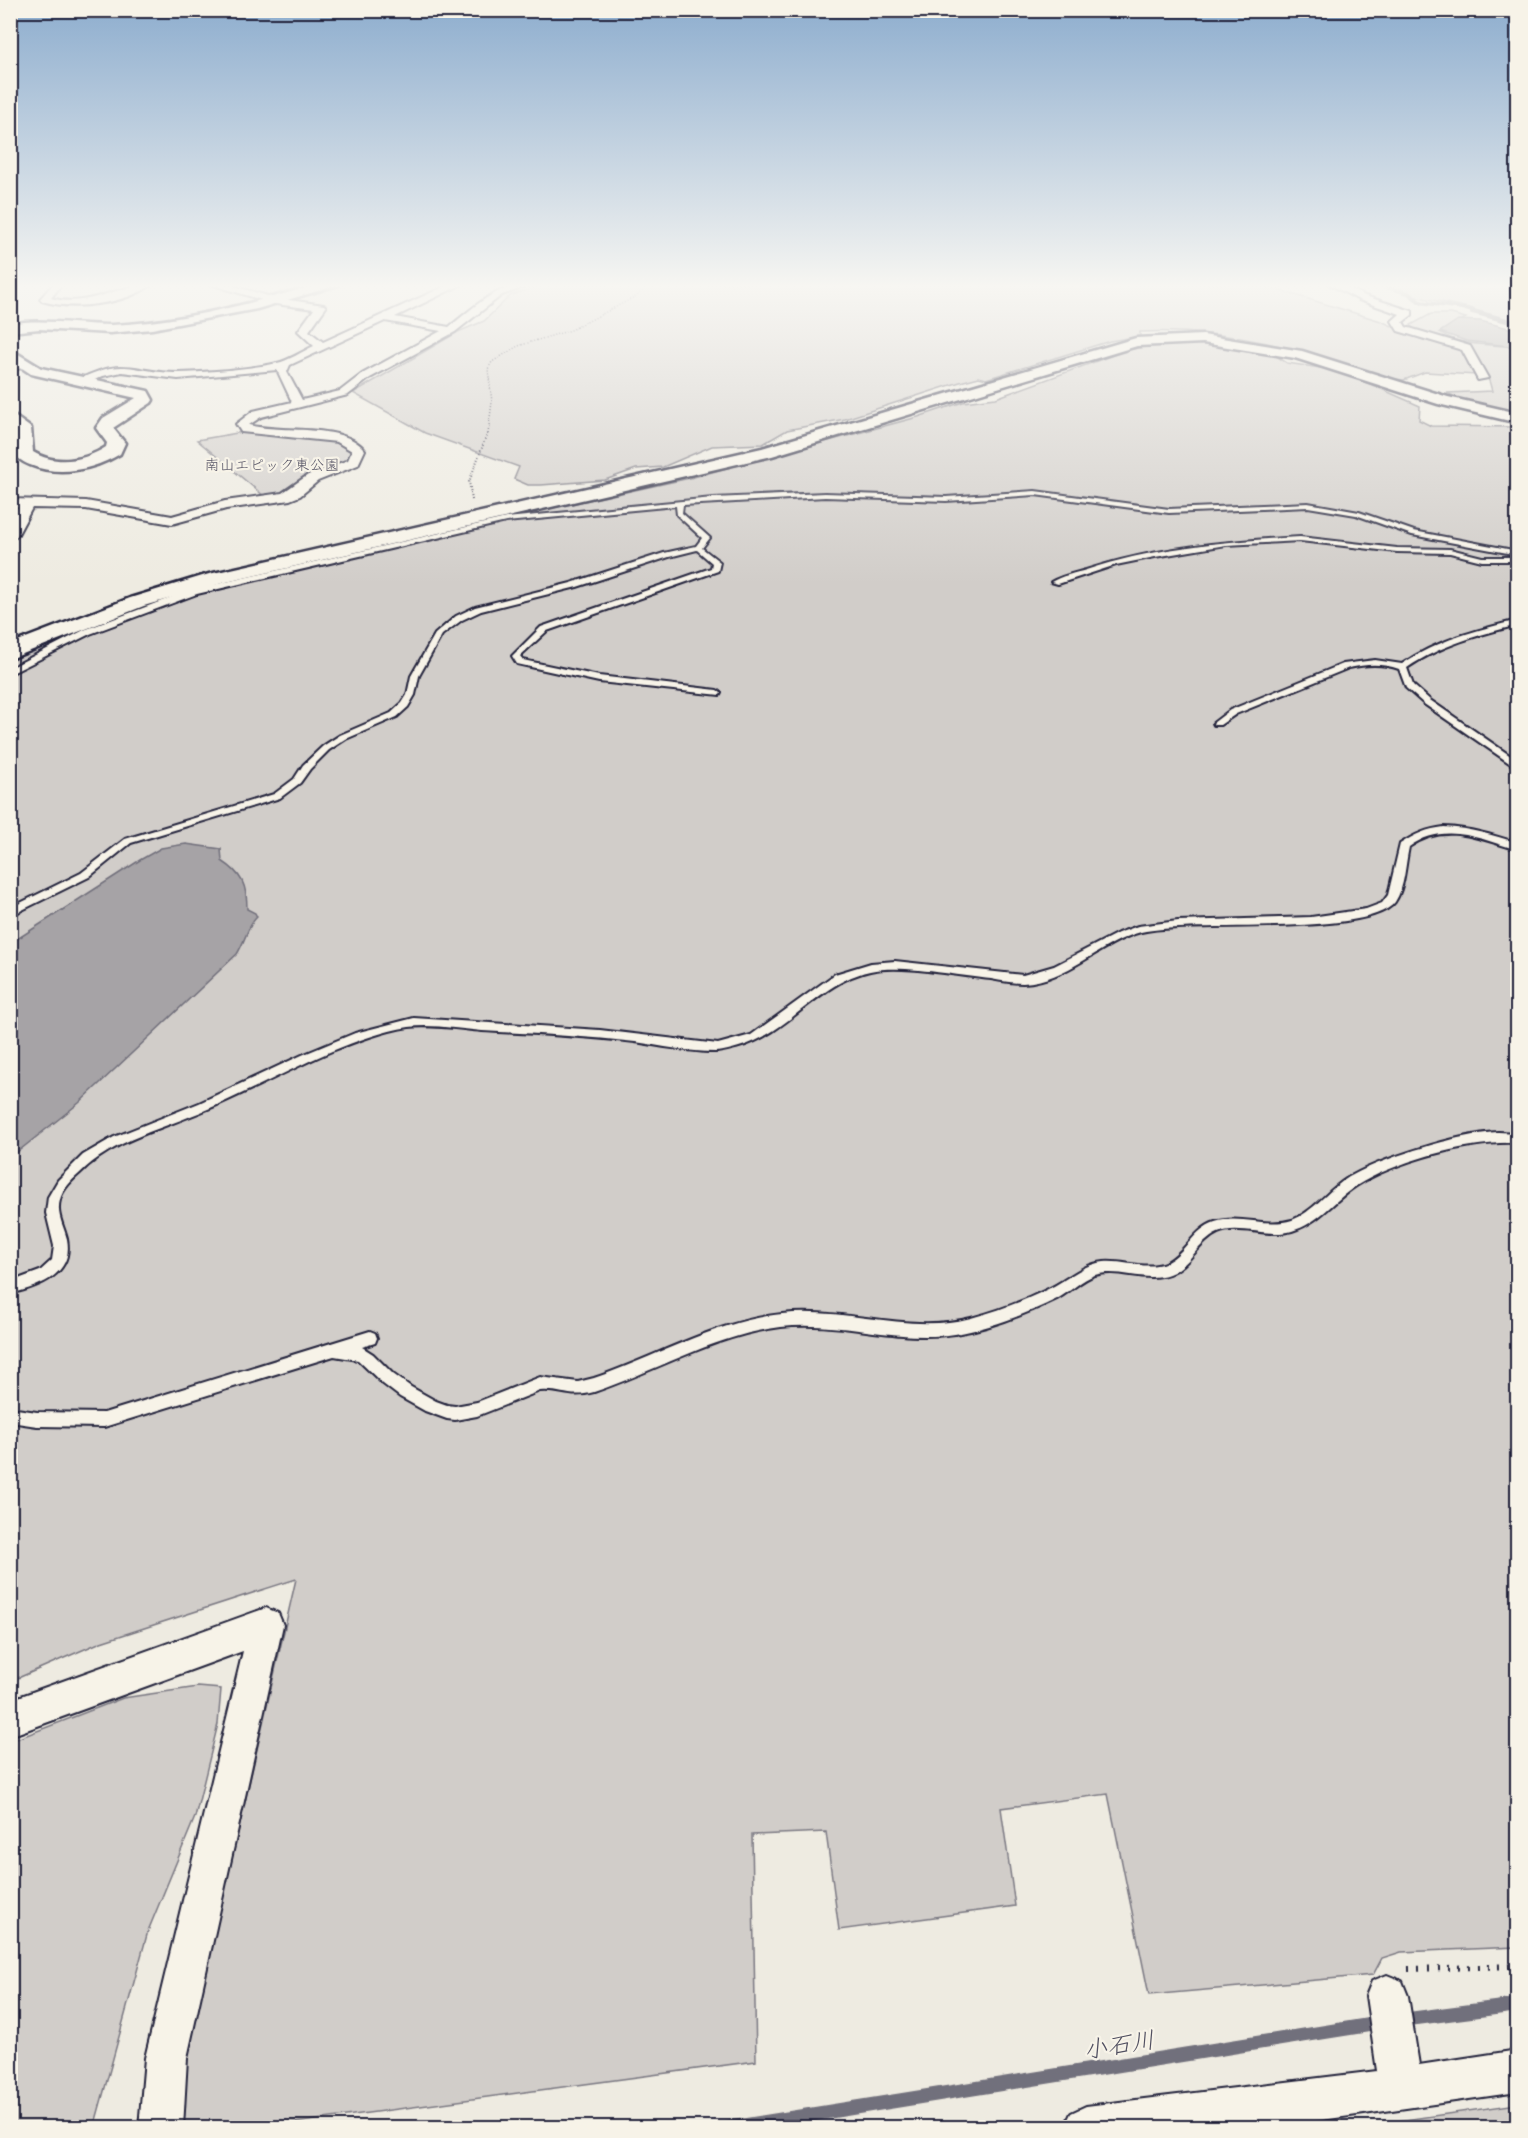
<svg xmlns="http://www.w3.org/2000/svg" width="1528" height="2138" font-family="'Patrick Hand','Klee One',sans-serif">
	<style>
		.green { fill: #d1cdc9; stroke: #7a7882; stroke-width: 1.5 }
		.water { fill: #a6a3a6; stroke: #716f7b; stroke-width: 1.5 }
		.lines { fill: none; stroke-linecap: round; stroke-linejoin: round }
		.stream-far1 { stroke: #716f7b; stroke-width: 4 }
		.stream { stroke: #716f7b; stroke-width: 14 }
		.lane-casing { stroke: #22223b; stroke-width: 4 }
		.street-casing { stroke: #22223b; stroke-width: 4 }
		.secondary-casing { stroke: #22223b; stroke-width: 5 }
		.path-far2 { stroke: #22223b; stroke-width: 1.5; stroke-dasharray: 1 2; stroke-linecap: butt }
		.path-far1 { stroke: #22223b; stroke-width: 2; stroke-dasharray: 1 2; stroke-linecap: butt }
		.path { stroke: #22223b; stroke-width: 6; stroke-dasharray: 2 8; stroke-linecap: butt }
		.lane { fill: #f7f3e8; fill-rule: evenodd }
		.street { fill: #f7f3e8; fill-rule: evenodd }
		.secondary { fill: #f7f3e8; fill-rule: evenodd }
		.labels { text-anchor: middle; stroke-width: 4.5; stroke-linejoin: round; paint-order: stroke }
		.far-park-label { font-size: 15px; fill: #575566; stroke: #f7f3e8 }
		.near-water-label { font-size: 24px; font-style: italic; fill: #504f60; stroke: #f7f3e8 }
	</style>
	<rect width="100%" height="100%" fill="#eeebe1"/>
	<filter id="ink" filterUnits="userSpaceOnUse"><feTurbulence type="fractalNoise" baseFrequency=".0167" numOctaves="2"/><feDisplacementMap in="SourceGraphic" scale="12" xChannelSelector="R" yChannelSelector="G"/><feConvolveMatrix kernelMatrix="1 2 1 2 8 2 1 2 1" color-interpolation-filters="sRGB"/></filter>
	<g filter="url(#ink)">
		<g class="green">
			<path d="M544 284H1234L1272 288 1381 321 1423 340 1456 347 1464 351 1476 375 1425 372 1404 380 1394 379C1305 351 1235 328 1140 332V336L1110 341 986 379 979 377 960 382 845 419 787 430 763 444 712 446 663 467 636 469 605 480 541 485H528L514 479 519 467 425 433 353 393 458 332 484 321 510 296Z"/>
			<polygon points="1385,284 1517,284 1517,325 1471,313 1473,309 1419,297"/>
			<path d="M1431 314H1451L1466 318 1440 332C1460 347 1494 344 1517 347V412L1462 400 1447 393 1492 391C1488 373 1480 365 1471 350L1413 329 1411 325Z"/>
			<polygon points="1197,343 1273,354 1287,363 1327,369 1363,381 1420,406 1419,420 1431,426 1517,427 1517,1947 1401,1952 1382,1958 1373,1975 1149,1995 1108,1794 1001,1808 1015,1906 839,1930 826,1832 752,1835 756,2061 264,2127 181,2127 187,2055 296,1579 101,1642 11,1681 11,657 72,630 205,584 690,478 918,417 963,402 996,398 1127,350 1156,345"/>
			<polygon points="243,432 336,441 351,451 347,462 295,484 290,493 264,496 197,440"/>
			<polygon points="198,1687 221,1689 218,1724 195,1817 148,1931 95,2124 93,2128 11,2127 11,1741 123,1698"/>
			<polygon points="1517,2104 1517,2127 1355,2127"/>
		</g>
		<g class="water">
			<polygon points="1458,320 1480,321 1517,330 1517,347 1466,341 1440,332"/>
			<path d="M186 844 221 849 222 861C242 874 247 885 247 909L255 913 257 917C247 926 245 942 237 954L79 1103 11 1157V943L140 860 161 848Z"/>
		</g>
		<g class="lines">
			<polyline class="stream-far1" points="1377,284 1408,293 1420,302 1462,308 1518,323"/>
			<g class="stream">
				<polyline points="1401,2020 1518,2005"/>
				<polyline points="728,2128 1381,2023"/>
			</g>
			<defs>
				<g id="lane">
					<polygon points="1035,491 1169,509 1308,503 1359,512 1414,531 1518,551 1518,555 1412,535 1356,515 1308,507 1169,513 1035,495 946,501 825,497 683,505 682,513 710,538 702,548 720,562 718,571 547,631 520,656 523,660 599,676 717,690 721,693 720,695 599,682 517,664 512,656 541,627 711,568 712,563 697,550 669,557 577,587 481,611 462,620 442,635 419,676 415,695 408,707 397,717 346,739 329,750 310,769 300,783 280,798 131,843 89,877 10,916 10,908 81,873 125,839 274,794 294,779 303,765 323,746 340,735 391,713 402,703 407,695 411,676 435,634 456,616 475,607 571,583 664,553 696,546 702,538 677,515 676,506 506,522 197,594 90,634 10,674 10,668 84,630 191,590 506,518 713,498 825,493 946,497"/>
					<path d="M1300 537 1397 548 1450 549 1482 557H1518V561H1482L1450 553 1397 552 1300 541 1226 545 1155 557 1116 565 1058 584 1051 582C1061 576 1075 573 1086 570 1155 547 1228 541 1300 537Z"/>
					<path d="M1518 620V625C1478 635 1441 645 1407 668L1413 685 1430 700 1518 761V769L1424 704 1406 688 1399 669C1382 663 1366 664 1349 668L1236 714 1220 725H1214L1213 723 1230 710 1343 664 1375 660 1402 664C1437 640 1477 630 1518 620Z"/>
					<path d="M1444 827C1470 828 1493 835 1518 843V850C1479 839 1445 821 1409 847 1405 865 1405 887 1395 902 1369 938 1189 920 1141 932 1100 943 1067 981 1023 983 1013 983 1001 981 991 979 957 976 902 964 870 971 819 982 789 1033 739 1047 731 1049 723 1052 715 1052 689 1052 661 1046 635 1042 584 1036 533 1034 482 1031 459 1029 432 1024 409 1027 383 1031 357 1041 332 1051 290 1069 250 1091 208 1109 165 1128 112 1140 79 1174 71 1181 62 1190 60 1200 56 1214 64 1226 67 1239 74 1275 38 1287 10 1294V1282L40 1271 52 1260 54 1246 46 1213 48 1197 58 1180 83 1155 114 1137 199 1103 302 1055 355 1033 414 1018 600 1030 718 1044 751 1035 835 974 871 963 895 961 1023 975 1054 966 1118 933 1138 926 1178 921 1311 917 1366 909 1382 903 1388 895 1400 844C1415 834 1427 829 1444 827Z"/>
					<path d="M1498 1132 1518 1133V1143C1472 1140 1395 1161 1356 1186 1333 1201 1319 1223 1292 1231 1269 1238 1238 1224 1218 1233 1198 1242 1190 1266 1169 1274 1145 1283 1120 1268 1095 1275 1082 1279 1070 1292 1057 1299 1026 1314 989 1329 955 1334 899 1343 839 1320 781 1327 715 1335 656 1371 594 1392 569 1399 562 1389 540 1391L477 1416 455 1420 447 1419 425 1411 400 1397 383 1384 358 1360 334 1356 104 1427 37 1426 10 1422V1408L37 1412 104 1413 370 1331 375 1333 377 1338 375 1343 362 1347 373 1354 393 1374 411 1387 436 1401 447 1405 455 1406 477 1402 540 1377 578 1382 594 1378C656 1357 716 1321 782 1314 845 1307 909 1334 971 1318 997 1311 1024 1301 1048 1289 1068 1280 1082 1264 1104 1262 1124 1260 1148 1271 1167 1262 1186 1252 1194 1229 1215 1222 1240 1214 1267 1228 1292 1220 1313 1212 1327 1191 1346 1179 1378 1159 1461 1133 1498 1132Z"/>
				</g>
				<g id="street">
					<path d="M53 284H62L51 298C88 309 118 284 153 284 125 304 75 311 42 301L40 299Z"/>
					<path d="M210 284H226L275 298 324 305 326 307 309 331 323 342 450 284H463L395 317 449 327C477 305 496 284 533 284L502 295 455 332 370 378 348 395 261 417 249 425C281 434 343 422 365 450L358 465 318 481 300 496 290 500 226 509 172 524 86 509 32 508 17 536 10 540V522L18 507H10V499L86 501 172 516 225 501 282 493 308 475 348 460 352 451 337 442 241 432 236 424 253 411 292 402 277 370 178 379 122 372 103 376 88 383H80V379C126 356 134 373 179 373 206 372 251 369 277 363 288 361 303 351 314 346L298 331 314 309 275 304ZM385 321 441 331 362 374 340 391 302 400 287 372 290 365Z"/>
					<polygon points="1329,284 1341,284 1365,296 1412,311 1412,315 1403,322 1406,327 1470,346 1488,378 1478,380 1462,350 1398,331 1392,321 1400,314 1359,300"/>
					<polygon points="27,362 32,365 31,367 10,370 10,364"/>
					<polygon points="266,1608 278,1613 283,1625 187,2058 183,2128 139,2128 145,2058 243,1651 10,1736 10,1700"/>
					<polygon points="1387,1975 1402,1981 1408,1996 1419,2065 1518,2050 1518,2092 1266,2128 1064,2128 1071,2113 1086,2106 1377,2071 1366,1996 1372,1981"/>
				</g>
				<g id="secondary">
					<path d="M319 284H341L257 309 152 329 110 333 39 329 10 332V324L24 322C54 320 82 325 112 325 181 322 253 303 319 284Z"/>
					<polygon points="1203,335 1302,351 1448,397 1518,413 1518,423 1438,404 1295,358 1203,343 1137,346 772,456 222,583 144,606 10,659 10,644 130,598 209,574 762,448 1136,338"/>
					<path d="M10 349 41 368 148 391 153 400 151 403 113 428 125 443 120 454C93 470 59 477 30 465 25 463 17 459 15 453 13 446 15 437 15 430L10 426V413L31 428 33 452C56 466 84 461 106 447L107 443 96 428 103 418 136 398 31 374 10 360Z"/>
				</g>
			</defs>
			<use href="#lane" class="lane-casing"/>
			<use href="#street" class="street-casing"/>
			<use href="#secondary" class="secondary-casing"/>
			<polyline class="path-far2" points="488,434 492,402 488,369 492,362 518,346 571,330 637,296 648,284"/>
			<polyline class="path-far1" points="472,500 469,482 488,432"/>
			<polyline class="path" points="1408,1969 1518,1966"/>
			<use href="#lane" class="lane"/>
			<use href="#street" class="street"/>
			<use href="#secondary" class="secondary"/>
		</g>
	</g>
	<linearGradient id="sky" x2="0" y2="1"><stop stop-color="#8dadce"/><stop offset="0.49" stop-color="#f7f6f2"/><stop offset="1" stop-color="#f7f6f2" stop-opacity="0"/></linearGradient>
	<rect width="1528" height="584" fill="url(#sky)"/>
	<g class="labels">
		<g class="far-park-label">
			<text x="272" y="470">南山エピック東公園</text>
		</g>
		<g class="near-water-label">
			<text transform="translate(1119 2045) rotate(-9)" y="8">小石川</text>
		</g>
	</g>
	<rect width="1528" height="2138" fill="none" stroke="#f7f3e8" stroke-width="36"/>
	<rect x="18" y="18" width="1492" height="2102" fill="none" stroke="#22223b" stroke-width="2" filter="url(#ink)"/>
</svg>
